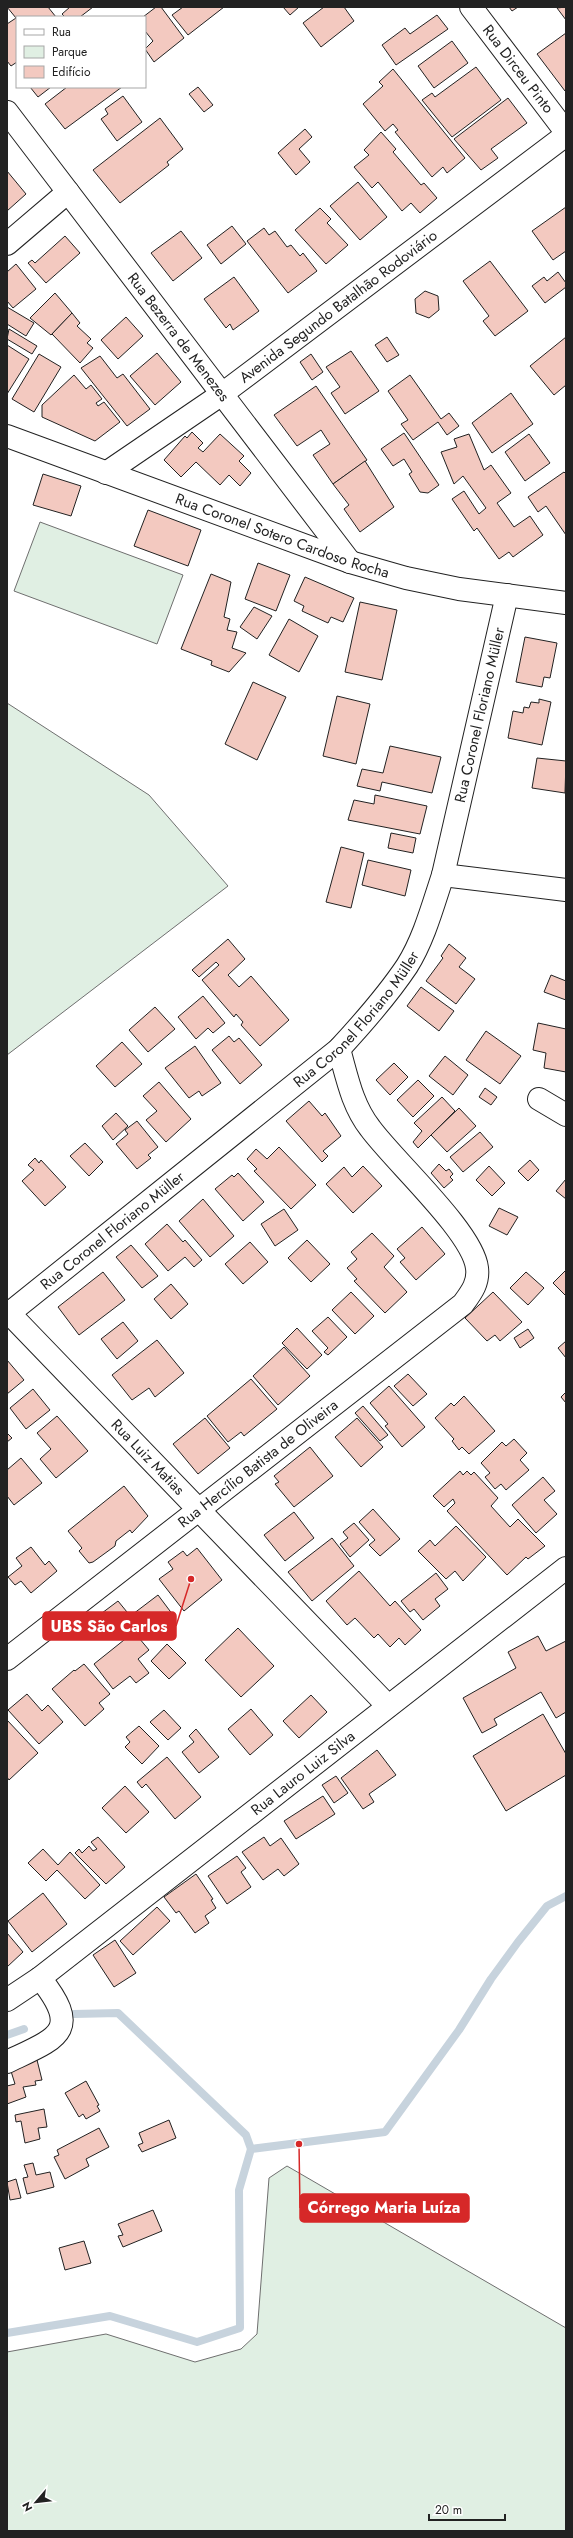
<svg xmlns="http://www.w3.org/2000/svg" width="573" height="2538" font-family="Jost,sans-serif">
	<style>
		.green { fill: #e0efe3; stroke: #6f6f6f }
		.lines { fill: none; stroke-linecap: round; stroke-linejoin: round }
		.stream { stroke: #c7d3dd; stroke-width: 8 }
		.building { fill: #f3c9c0; stroke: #222 }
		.street-casing { stroke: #222; stroke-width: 24 }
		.secondary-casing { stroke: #222; stroke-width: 24 }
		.street { stroke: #fff; stroke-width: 22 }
		.secondary { stroke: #fff; stroke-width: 22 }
		.labels { text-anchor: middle; stroke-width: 3; stroke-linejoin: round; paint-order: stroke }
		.street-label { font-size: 15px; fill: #222; stroke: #fff }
		.leader { fill: none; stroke: #d62828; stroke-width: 1.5 }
		.callout-dot { fill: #d62828; stroke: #fff; stroke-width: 1.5 }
		.callout { fill: #d62828; stroke: #d62828; stroke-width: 1.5 }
		.callout-label { font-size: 16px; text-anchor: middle; font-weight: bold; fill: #fff }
	</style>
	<rect width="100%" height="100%" fill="#fff"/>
	<g class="green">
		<polygon points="40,522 183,575 157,644 14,591"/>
		<polygon points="7,703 149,795 228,886 7,1055"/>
		<polygon points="287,2166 566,2328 566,2531 7,2531 7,2352 106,2334 195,2362 241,2349 257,2334 269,2178"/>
	</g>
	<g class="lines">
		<g class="stream">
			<polyline points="74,2014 118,2013 246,2135 251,2149"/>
			<polyline points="7,2035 24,2029"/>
			<polyline points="7,2333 110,2316 197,2342 240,2328 239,2190 251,2149 385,2132 459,2030 491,1979 518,1942 547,1906 566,1896"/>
		</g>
	</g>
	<g class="building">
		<polygon points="7,7 48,7 56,17 17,17 17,62 11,66 7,61 7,24 16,18"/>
		<polygon points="70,7 93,7 80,17 65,17 62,14"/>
		<polygon points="156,7 161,7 184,38 154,62 145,49 153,41 145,31 145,17 143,17"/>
		<polygon points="183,7 224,7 188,35 172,15"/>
		<polygon points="283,7 299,7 290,15"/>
		<polygon points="324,7 344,7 354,21 321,47 303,23"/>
		<polygon points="509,7 518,7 512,11"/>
		<polygon points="566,7 566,20 557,8"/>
		<polygon points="437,15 448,29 396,65 382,45 405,28 410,34"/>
		<polygon points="566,33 566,91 565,91 537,54"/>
		<polygon points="452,41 468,63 434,88 418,66"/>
		<polygon points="476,67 501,100 452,137 422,100 432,93 435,97"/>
		<polygon points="393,69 465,158 447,173 443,167 432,177 395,132 398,130 393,124 385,131 363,104 383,86 379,82"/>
		<polygon points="30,87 51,87 38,97"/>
		<polygon points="67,87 122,87 65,129 45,104"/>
		<polygon points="198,87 213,105 204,112 189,94"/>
		<polygon points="123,96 142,122 117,141 101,119 108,114 105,109"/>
		<polygon points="508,98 527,123 491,149 498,158 481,170 454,139"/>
		<polygon points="160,118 183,149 167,162 169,165 120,203 93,170"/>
		<polygon points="305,129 312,137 299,149 310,162 296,175 278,153"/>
		<polygon points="381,132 396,149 393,152 421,185 424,183 437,198 420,213 411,203 402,211 378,182 372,188 354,167 369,155 364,150"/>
		<polygon points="7,171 26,194 7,211"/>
		<polygon points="358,182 387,217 360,240 330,206"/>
		<polygon points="566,207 566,251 553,260 532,231"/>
		<polygon points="320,208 331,219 327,223 348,245 326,264 295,230"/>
		<polygon points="232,226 246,244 221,264 207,245"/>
		<polygon points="264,228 269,235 275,231 287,247 291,245 300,256 303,253 317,271 288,293 247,241"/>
		<polygon points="181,231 202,258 173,281 151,253"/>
		<polygon points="65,236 80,253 46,283 28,263 32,260 35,263"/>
		<polygon points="490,261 528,311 495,336 483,321 489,316 463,281"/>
		<polygon points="16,264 36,289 13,308 7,301 7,272"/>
		<polygon points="558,272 566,283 566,287 545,303 532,286 544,277 547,281"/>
		<polygon points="234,277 259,311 233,330 230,324 226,328 204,299"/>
		<polygon points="425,291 438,296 439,310 429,318 416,313 415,299"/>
		<polygon points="55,293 72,313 51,335 30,318"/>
		<polygon points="7,307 34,323 26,336 7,324"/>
		<polygon points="72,313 80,323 77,326 91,339 87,343 93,348 80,363 52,334"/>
		<polygon points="126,317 143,336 118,359 101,340"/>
		<polygon points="9,329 37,346 32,354 7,339"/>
		<polygon points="387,337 399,355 387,362 375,345"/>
		<polygon points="566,337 566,385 554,395 530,366"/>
		<polygon points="7,345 29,359 7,394"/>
		<polygon points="351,351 379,391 345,414 331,393 340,387 326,367"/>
		<polygon points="157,353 181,382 155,405 130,376"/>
		<polygon points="39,354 61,367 34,412 12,399"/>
		<polygon points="311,354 323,372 312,380 300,362"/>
		<polygon points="100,356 117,378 123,374 150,409 127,426 81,368"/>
		<polygon points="74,375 86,389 91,385 102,399 96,403 98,406 104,402 120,422 95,441 42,417 42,405"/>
		<polygon points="410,375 441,419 449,413 459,426 447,435 438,422 413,440 401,424 408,420 388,391"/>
		<polygon points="316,386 367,460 333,484 313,455 330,444 321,430 297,446 274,415"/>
		<polygon points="511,393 533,424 492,453 472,423"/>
		<polygon points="192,432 203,443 198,448 203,452 220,434 244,456 239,461 251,473 240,486 229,475 220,485 196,462 181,477 164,460 185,436 187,438"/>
		<polygon points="404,433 439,485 428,493 420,492 409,474 412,472 404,459 393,466 381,449"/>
		<polygon points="469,434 484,470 491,465 511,493 497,503 514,527 530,516 543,535 513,557 509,552 499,559 477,528 474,531 452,499 464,491 479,514 486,508 463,476 454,484 441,452 457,447 454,439"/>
		<polygon points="529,434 550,463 525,481 505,452"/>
		<polygon points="365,461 394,507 360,532 344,509 349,505 333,484"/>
		<polygon points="564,472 566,474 566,535 546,506 538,512 528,497"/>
		<polygon points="43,474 81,486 71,516 33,505"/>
		<polygon points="148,510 201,530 188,566 134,546"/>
		<polygon points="258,563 290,575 276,611 245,599"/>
		<polygon points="211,574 231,582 224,617 230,619 227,630 237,632 232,648 246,653 229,672 211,665 212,661 181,649"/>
		<polygon points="305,577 354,598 343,622 331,617 328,623 302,611 304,606 294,601"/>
		<polygon points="360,602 397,610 382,680 345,672"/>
		<polygon points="254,607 272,616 257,639 240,627"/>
		<polygon points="289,619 318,636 299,672 269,655"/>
		<polygon points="525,637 557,643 550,678 544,677 542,687 516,682"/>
		<polygon points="253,682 286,697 257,760 225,744"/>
		<polygon points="337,696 370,704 356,764 323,756"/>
		<polygon points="539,699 551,702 542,745 508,738 513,711 523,713 524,707 529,708 531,702 539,703"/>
		<polygon points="390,746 441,757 432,793 382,782 380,791 357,786 362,769 383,773"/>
		<polygon points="537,758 566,761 565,793 532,788"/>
		<polygon points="375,795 427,806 420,834 348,820 354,800 374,804"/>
		<polygon points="391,833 416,838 413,853 388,848"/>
		<polygon points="341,847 364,853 351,908 326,902"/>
		<polygon points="368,860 411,870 405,896 362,885"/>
		<polygon points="228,939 245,959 228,975 239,987 251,976 289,1020 260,1046 241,1025 243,1022 236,1014 234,1017 202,980 219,965 216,962 199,977 192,970"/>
		<polygon points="449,944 466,958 459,967 475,979 456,1004 426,981 443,958 441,956"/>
		<polygon points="551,975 566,981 566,1000 544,992"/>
		<polygon points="421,987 454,1011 439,1031 407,1006"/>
		<polygon points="203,996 225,1023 213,1033 208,1028 196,1039 178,1017"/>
		<polygon points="155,1007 175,1029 148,1052 129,1030"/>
		<polygon points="538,1023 566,1029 566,1072 544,1068 546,1053 533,1050"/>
		<polygon points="486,1031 521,1056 500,1084 466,1060"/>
		<polygon points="229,1036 234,1042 239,1038 262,1065 240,1084 212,1050"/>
		<polygon points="122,1042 142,1064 115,1087 96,1066"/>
		<polygon points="195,1046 221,1083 202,1096 199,1091 189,1098 165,1068"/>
		<polygon points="445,1056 468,1075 453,1095 429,1076"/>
		<polygon points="394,1063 408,1077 390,1095 376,1080"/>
		<polygon points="418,1080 434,1096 413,1117 397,1100"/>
		<polygon points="159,1082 191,1119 166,1142 146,1120 157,1111 143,1096"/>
		<polygon points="485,1088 497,1097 491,1105 479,1097"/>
		<polygon points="442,1097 455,1111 418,1148 413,1142 422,1131 414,1123"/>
		<polygon points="309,1101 322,1116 325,1113 341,1136 323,1151 328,1156 322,1162 286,1121"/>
		<polygon points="459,1108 476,1126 447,1152 431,1135"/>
		<polygon points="116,1113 128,1126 113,1140 102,1126"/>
		<polygon points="137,1121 158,1147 148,1155 151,1158 137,1169 116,1144 128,1134 125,1130"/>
		<polygon points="480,1132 493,1147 463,1172 450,1157"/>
		<polygon points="85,1143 103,1162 89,1176 70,1156"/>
		<polygon points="279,1147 316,1185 291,1209 254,1171 257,1169 247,1159 256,1149 267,1159"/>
		<polygon points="35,1158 39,1163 41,1160 66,1187 45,1206 22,1181 34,1170 28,1165"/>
		<polygon points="530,1160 539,1170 528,1181 518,1171"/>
		<polygon points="439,1164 446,1171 449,1169 453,1174 450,1177 453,1180 444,1188 431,1173"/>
		<polygon points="363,1166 382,1186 353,1213 326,1184 344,1167 352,1177"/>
		<polygon points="489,1166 505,1183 492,1196 476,1180"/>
		<polygon points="238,1173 264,1202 243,1221 215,1189 232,1175 234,1177"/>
		<polygon points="566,1179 566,1199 556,1191"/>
		<polygon points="203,1199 234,1236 210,1257 179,1221"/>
		<polygon points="499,1208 518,1217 507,1235 489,1226"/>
		<polygon points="284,1209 298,1230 275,1246 261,1224"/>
		<polygon points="167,1224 183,1242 185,1240 202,1260 194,1267 185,1257 168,1271 145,1244"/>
		<polygon points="422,1227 445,1254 416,1280 400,1262 405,1258 397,1249"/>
		<polygon points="372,1233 394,1256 384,1267 407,1292 385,1313 354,1281 357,1279 347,1268 357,1259 351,1252"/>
		<polygon points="307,1240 330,1264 311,1282 288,1258"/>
		<polygon points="250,1242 268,1262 243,1284 225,1264"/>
		<polygon points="131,1245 158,1276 142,1288 116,1257"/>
		<polygon points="566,1270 566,1296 553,1283"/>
		<polygon points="103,1272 125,1300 79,1335 58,1307"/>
		<polygon points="526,1272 544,1288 528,1305 510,1288"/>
		<polygon points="171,1284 188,1304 171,1319 154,1299"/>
		<polygon points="351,1292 374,1316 355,1334 332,1310"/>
		<polygon points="493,1292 522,1322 500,1341 495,1335 487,1341 465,1318"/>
		<polygon points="328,1317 347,1337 328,1355 324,1352 328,1348 312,1331"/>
		<polygon points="123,1322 138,1341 117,1359 101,1339"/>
		<polygon points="297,1328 322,1355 307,1369 282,1343"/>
		<polygon points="528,1329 534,1338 520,1348 514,1338"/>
		<polygon points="157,1340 184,1373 155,1397 149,1388 132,1400 112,1375"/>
		<polygon points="566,1341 566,1358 558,1348"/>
		<polygon points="284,1347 310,1376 278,1405 253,1376"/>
		<polygon points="7,1360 24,1380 7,1394"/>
		<polygon points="408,1374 427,1394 413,1406 394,1386"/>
		<polygon points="251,1379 277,1409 244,1436 241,1432 228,1442 207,1416"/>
		<polygon points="389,1386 425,1427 402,1447 385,1426 388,1424 370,1403"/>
		<polygon points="33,1389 50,1410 26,1429 10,1408"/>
		<polygon points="566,1392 566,1403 561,1397"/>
		<polygon points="464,1396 495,1431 469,1454 462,1447 459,1450 452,1441 454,1439 435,1418 451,1403 454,1406"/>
		<polygon points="363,1406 388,1435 380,1441 355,1413"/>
		<polygon points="57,1416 88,1451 56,1478 40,1459 51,1449 37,1433"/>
		<polygon points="205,1418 230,1448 198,1474 173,1444"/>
		<polygon points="357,1418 383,1447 361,1467 335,1437"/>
		<polygon points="7,1433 12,1438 7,1442"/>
		<polygon points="514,1439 527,1453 520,1460 529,1470 506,1490 501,1484 495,1489 485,1477 490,1473 481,1463 502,1442 506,1446"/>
		<polygon points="310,1447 333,1476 294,1507 275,1484 279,1482 274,1476"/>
		<polygon points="21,1458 42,1483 14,1505 7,1496 7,1470"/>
		<polygon points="460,1471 463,1475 467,1471 471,1475 474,1472 498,1498 491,1506 510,1527 518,1519 545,1546 528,1559 526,1557 507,1575 447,1511 455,1503 453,1499 444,1507 433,1496"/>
		<polygon points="543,1477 555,1491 544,1500 557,1514 536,1533 512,1505"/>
		<polygon points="124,1486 148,1516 132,1533 130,1530 116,1541 115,1546 93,1562 89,1563 79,1551 82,1548 68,1531"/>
		<polygon points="373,1509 400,1539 380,1556 369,1545 375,1540 359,1522"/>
		<polygon points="294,1512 314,1538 285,1561 264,1535"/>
		<polygon points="354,1523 369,1540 350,1557 340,1544 348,1538 343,1532"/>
		<polygon points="456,1526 486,1557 463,1581 455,1571 446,1579 418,1551 430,1540 435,1546"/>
		<polygon points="332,1538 354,1566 312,1601 288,1572"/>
		<polygon points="31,1547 45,1565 49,1561 57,1571 31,1593 21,1581 15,1585 8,1577 22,1566 16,1558"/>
		<polygon points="197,1548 222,1580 184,1611 159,1579 173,1569 168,1562 183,1551 187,1556"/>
		<polygon points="359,1571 390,1606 395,1601 421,1630 405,1645 399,1638 390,1647 378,1634 374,1638 355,1618 347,1625 326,1601"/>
		<polygon points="436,1573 448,1589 435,1599 440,1606 423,1620 414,1609 410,1612 401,1601"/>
		<polygon points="158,1595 173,1615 148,1634 133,1614"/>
		<polygon points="118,1601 127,1612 111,1625 102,1613"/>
		<polygon points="238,1628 274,1666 241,1697 205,1660"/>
		<polygon points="134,1632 149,1650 138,1659 149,1673 136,1683 130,1676 113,1689 94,1664"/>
		<polygon points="538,1636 546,1651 566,1641 566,1712 556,1718 541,1692 494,1719 497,1725 482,1733 463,1698 516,1668 508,1652"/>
		<polygon points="167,1644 186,1663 169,1679 151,1661"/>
		<polygon points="84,1664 110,1694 99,1703 104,1709 85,1726 52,1689 74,1670 75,1671"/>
		<polygon points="27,1694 42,1711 48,1705 63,1722 39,1744 8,1710"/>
		<polygon points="311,1695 327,1712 299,1738 283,1721"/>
		<polygon points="251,1709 273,1735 250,1755 228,1729"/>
		<polygon points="164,1710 181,1728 168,1740 150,1722"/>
		<polygon points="543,1714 566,1754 566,1775 506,1811 473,1756"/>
		<polygon points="7,1720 38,1753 9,1780 7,1777"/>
		<polygon points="139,1726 159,1746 142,1764 125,1747 130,1742 126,1737"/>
		<polygon points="196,1729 219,1757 199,1773 182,1752 194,1742 189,1736"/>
		<polygon points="377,1750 396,1775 369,1794 374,1802 363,1809 341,1778"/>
		<polygon points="167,1757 201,1797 175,1819 146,1784 142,1788 137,1782"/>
		<polygon points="336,1776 348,1793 334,1803 322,1785"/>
		<polygon points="125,1786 149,1812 126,1833 102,1808"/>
		<polygon points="323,1796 335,1814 296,1839 284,1821"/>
		<polygon points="98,1837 125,1867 106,1884 75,1853 79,1849 82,1853 89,1846 93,1851 97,1849 91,1842"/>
		<polygon points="264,1837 270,1846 281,1838 299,1864 284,1876 278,1869 263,1880 242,1852"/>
		<polygon points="43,1849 58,1865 70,1852 100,1885 85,1899 57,1870 46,1881 28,1863"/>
		<polygon points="237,1856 246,1868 241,1872 251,1887 227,1904 208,1876"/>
		<polygon points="196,1874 213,1899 211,1900 216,1908 205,1916 209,1923 195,1933 179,1911 176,1913 164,1897"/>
		<polygon points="43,1893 67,1924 32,1952 8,1921"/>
		<polygon points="157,1907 170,1921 133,1955 120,1941"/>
		<polygon points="7,1933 23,1952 7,1967"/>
		<polygon points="115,1940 136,1973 114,1987 93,1955"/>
		<polygon points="37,2060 42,2080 35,2081 36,2085 23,2087 26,2097 7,2104 7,2086 15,2084 10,2068"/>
		<polygon points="86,2081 99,2105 97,2106 100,2111 86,2119 83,2114 79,2117 65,2093"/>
		<polygon points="44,2109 47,2127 38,2128 40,2139 25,2143 21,2121 16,2122 15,2115"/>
		<polygon points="169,2120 176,2138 142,2152 138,2145 143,2143 139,2133"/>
		<polygon points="99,2128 109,2147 86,2159 89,2166 65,2179 54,2157 59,2155 57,2150"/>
		<polygon points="33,2163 36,2175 50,2172 54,2187 27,2194 23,2178 28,2177 24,2165"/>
		<polygon points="16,2179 21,2198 10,2200 7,2182"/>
		<polygon points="153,2210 162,2231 123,2247 118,2236 123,2235 118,2224"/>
		<polygon points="84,2241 91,2263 65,2270 59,2248"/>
	</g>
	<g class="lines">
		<defs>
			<g id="street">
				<path id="s1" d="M471 7 566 132"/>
				<path id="s2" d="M7 112 350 562"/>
				<polyline points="7,244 68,192"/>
				<polyline points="443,875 566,890"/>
				<polyline points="539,1099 566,1115"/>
				<path id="s3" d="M7 1311 388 1706"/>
				<path id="s4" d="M7 1315 339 1049C363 1023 387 996 407 966 424 939 433 905 443 875L507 595"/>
				<path id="s5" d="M7 1659 463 1304C471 1293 479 1283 477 1268 473 1232 394 1161 370 1128 352 1105 347 1077 339 1049"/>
				<path id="s6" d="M7 2000 40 1978 566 1568"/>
				<path d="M7 2062C57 2038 83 2032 40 1978"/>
			</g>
			<g id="secondary">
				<path id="s7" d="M7 436 350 562 406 578 459 589 566 603"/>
				<path id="s8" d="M106 473 222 394 566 135"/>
			</g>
		</defs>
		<use href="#street" class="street-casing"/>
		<use href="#secondary" class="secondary-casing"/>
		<use href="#street" class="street"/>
		<use href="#secondary" class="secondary"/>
	</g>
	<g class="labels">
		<g class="street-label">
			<text dy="5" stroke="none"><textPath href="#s1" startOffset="78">Rua Dirceu Pinto</textPath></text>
			<text dy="5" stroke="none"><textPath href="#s8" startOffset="286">Avenida Segundo Batalhão Rodoviário</textPath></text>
			<text dy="5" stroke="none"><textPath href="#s2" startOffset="283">Rua Bezerra de Menezes</textPath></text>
			<text dy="5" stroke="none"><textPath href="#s7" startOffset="293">Rua Coronel Sotero Cardoso Rocha</textPath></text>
			<text dy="5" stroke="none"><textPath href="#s4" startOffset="795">Rua Coronel Floriano Müller</textPath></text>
			<text dy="5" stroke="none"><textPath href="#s4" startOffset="459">Rua Coronel Floriano Müller</textPath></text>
			<text dy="5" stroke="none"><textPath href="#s4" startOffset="135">Rua Coronel Floriano Müller</textPath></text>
			<text dy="5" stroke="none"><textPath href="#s3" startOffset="203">Rua Luiz Matias</textPath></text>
			<text dy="5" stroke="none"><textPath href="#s5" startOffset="318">Rua Hercílio Batista de Oliveira</textPath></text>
			<text dy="5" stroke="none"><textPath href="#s6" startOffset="373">Rua Lauro Luiz Silva</textPath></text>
		</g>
	</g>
	<path class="leader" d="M191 1579L176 1626M299 2144L300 2208"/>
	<g class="callout-dot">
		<circle cx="191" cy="1579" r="4"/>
		<circle cx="299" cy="2144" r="4"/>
	</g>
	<g class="callout">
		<rect x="43" y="1612" width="133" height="28" rx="4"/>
		<rect x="300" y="2194" width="169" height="28" rx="4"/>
	</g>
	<g class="callout-label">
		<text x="109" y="1632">UBS São Carlos</text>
		<text x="384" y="2213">Córrego Maria Luíza</text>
	</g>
	<rect width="573" height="2538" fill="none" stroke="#222222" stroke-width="16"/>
	<rect x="16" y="16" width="130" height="72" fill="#ffffff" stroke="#a7a7a7"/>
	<rect x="24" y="29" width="20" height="6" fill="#ffffff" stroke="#a7a7a7"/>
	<text x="52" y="36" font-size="12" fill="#222222">Rua</text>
	<rect x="24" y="46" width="20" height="12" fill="#e0efe3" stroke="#a7a7a7"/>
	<text x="52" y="56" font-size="12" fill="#222222">Parque</text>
	<rect x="24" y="66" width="20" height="12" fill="#f3c9c0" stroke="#a7a7a7"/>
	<text x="52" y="76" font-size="12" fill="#222222">Edifício</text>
	<g transform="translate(36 2502) rotate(242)" stroke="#ffffff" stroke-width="3" paint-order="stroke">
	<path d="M0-3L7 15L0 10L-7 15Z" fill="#222222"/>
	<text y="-6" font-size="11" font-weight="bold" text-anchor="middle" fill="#222222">N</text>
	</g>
	<path d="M429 2514v6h76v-6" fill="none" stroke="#222222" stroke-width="2"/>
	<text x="435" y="2514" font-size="12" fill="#222222" stroke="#ffffff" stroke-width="3" paint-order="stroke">20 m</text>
</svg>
